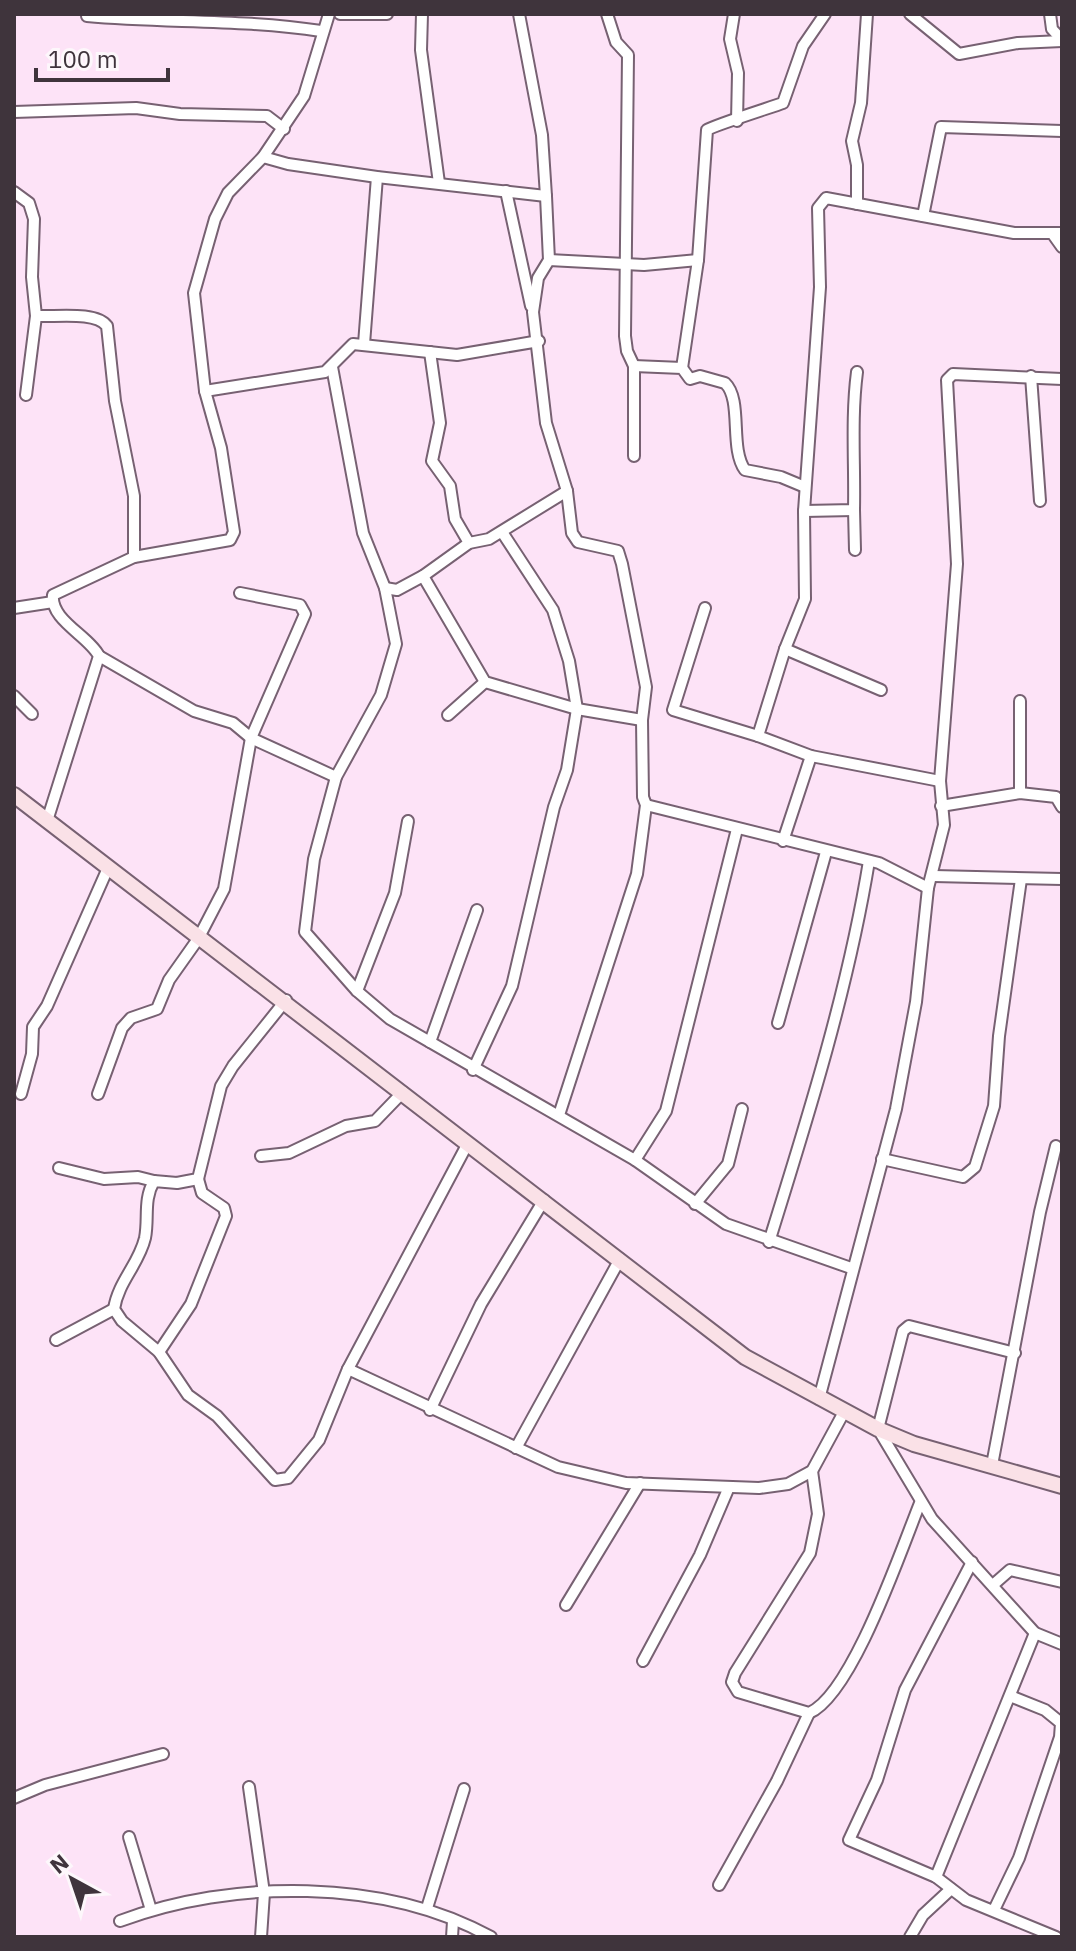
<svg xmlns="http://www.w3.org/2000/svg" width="1076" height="1951" font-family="'IBM Plex Sans',sans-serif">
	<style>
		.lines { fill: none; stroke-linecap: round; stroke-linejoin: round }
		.street-casing { stroke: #776172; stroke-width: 14 }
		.secondary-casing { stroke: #776172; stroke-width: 18 }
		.street { stroke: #fff; stroke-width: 10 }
		.secondary { stroke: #fae1e7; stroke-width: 14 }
	</style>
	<rect width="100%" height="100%" fill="#fde3f7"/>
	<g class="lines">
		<defs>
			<g id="street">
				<polyline points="340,14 387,14"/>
				<polyline points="422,14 421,50 439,183"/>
				<polyline points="607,14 616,42 628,55 625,336 627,351 634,366 634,456"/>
				<polyline points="734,14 730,39 738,73 737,121"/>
				<polyline points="910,14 959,54 1018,43 1062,41"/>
				<polyline points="1050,14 1052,29 1062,40"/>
				<path d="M87 16C165 23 243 19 321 31"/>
				<polyline points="14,112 136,108 180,114 267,116 284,129"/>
				<polyline points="263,157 288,164 377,177 546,196"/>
				<polyline points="506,191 531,306"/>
				<polyline points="14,192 29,203 34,219 32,277 36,316 26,395"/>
				<polyline points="857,204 857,165 852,141 861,103 867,14"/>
				<polyline points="923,216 941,127 1062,131"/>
				<polyline points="1052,233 1062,247"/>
				<polyline points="549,260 644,265 698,260"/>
				<path d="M36 316C56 317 96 311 107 326L115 401 134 496V557"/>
				<polyline points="364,344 377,177"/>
				<polyline points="430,352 440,423 432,461 450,486 455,519 469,543"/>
				<path d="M634 366 682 368 690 379 700 376 725 383C743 400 729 448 745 470L781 477 805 487"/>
				<polyline points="332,367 363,533 385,588 396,644 381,695 336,777 314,859 305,932 357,991 390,1019 635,1160 726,1224 851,1268"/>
				<path d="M682 368 698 260 707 130C712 126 772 107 783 103L803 46 825 14"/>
				<polyline points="1031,376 1040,501"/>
				<polyline points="205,391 325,372 353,344 457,355 539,341"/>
				<polyline points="854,510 855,550"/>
				<path d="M804 511 854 510C855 464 851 418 857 372"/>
				<polyline points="423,576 485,682 577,709 642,720"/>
				<polyline points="385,588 397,590 423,576 469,543 489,539 567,491 546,423 533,312 538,278 549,260 546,196 542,135 519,14"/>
				<polyline points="14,608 53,602"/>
				<polyline points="705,608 673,710 758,736"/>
				<polyline points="785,649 881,690"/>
				<polyline points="99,656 194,711 233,723 251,738 336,777"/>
				<polyline points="14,696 32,714"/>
				<polyline points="1020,701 1020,793"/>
				<polyline points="448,715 485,682"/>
				<polyline points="940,781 811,756 758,736 785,649 805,599 804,511 820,287 818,208 826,198 1014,233 1062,233"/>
				<polyline points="646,805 879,863 928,888"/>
				<polyline points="941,806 1020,793 1056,797 1062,807"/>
				<path d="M47 821 99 656C89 636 50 620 53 595L134 557 230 540 234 532 221 448 205 391 194 293 215 219 228 193 263 157 304 96 329 14"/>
				<polyline points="783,841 811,756"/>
				<polyline points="934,876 1062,879"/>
				<polyline points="357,991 395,893 408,821"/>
				<path d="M286 1000 233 1066 221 1086 198 1179 177 1183 154 1181C143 1200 149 1218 145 1238 139 1264 118 1282 114 1309L122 1321 159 1352 188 1395 217 1416 275 1480 288 1478 319 1440 348 1369 468 1143"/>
				<polyline points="778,1023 826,852"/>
				<polyline points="430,1042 477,910"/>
				<polyline points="473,1070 512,986 554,807 567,770 577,709 569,661 553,610 502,532"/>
				<polyline points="21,1094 32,1054 33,1027 47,1006 108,868"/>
				<polyline points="98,1094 122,1028 131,1018 157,1009 169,980 198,939 224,889 251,738 305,614 300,605 240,593"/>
				<polyline points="559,1115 637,874 646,805 643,797 642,720 646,687 622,564 618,551 578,542 572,533 567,491"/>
				<polyline points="261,1156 289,1153 346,1126 375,1121 403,1092"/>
				<polyline points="882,1159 963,1177 975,1167 994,1106 999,1036 1021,879"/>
				<polyline points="635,1160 666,1111 737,829"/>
				<polyline points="59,1168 104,1179 138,1177 154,1181"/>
				<polyline points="695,1204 728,1164 742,1109"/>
				<path d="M769 1242C808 1117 848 990 869 861"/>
				<polyline points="56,1340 114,1309"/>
				<polyline points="159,1352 191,1304 226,1216 224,1208 202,1193 198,1179"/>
				<polyline points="1015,1353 909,1326 903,1331 878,1429 932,1519 1035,1633 1062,1644"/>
				<polyline points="348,1369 558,1467 626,1483 759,1488 788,1484 812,1471 844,1412"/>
				<polyline points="819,1399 896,1109 916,1002 928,888 944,825 940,781 957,564 947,380 953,374 1062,379"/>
				<polyline points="430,1410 481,1304 544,1200"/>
				<polyline points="516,1448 620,1259"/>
				<polyline points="992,1465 1040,1212 1056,1146"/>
				<path d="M812 1471 818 1514 810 1553 735 1673 732 1682 738 1692 809 1713C852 1695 901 1550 920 1503"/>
				<polyline points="972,1562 905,1690 877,1780 849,1840 936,1877 966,1900 1056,1937"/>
				<polyline points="994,1584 1010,1570 1062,1582"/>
				<polyline points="566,1605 640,1483"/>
				<polyline points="643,1661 700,1555 729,1487"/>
				<polyline points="249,1787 264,1893 261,1937"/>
				<polyline points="14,1798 45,1785 163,1754"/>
				<polyline points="129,1837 151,1910"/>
				<polyline points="936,1877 1035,1633"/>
				<polyline points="719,1885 777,1781 809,1713"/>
				<polyline points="427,1908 464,1789"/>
				<polyline points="994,1910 1019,1858 1060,1737 1061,1723 1045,1710 1010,1696"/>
				<path d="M120 1921C232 1879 384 1878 491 1937"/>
				<polyline points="452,1937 453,1921"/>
				<polyline points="910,1937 923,1915 951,1889"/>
			</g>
			<polyline id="secondary" points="14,795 745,1357 878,1429 914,1444 1062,1486"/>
		</defs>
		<use href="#street" class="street-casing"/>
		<use href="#secondary" class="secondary-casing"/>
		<use href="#street" class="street"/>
		<use href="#secondary" class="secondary"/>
	</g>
	<rect width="1076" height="1951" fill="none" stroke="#3f343c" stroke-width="32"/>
	<g transform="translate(72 1879) rotate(320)" stroke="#fdf7fb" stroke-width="6" paint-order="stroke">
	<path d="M0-6L14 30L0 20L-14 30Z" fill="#3f343c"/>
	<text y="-12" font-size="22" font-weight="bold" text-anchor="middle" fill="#3f343c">N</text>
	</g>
	<path d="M36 68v12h132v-12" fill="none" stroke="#3f343c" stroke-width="4"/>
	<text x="48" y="68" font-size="24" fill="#3f343c" stroke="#fdf7fb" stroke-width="6" paint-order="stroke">100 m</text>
</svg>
